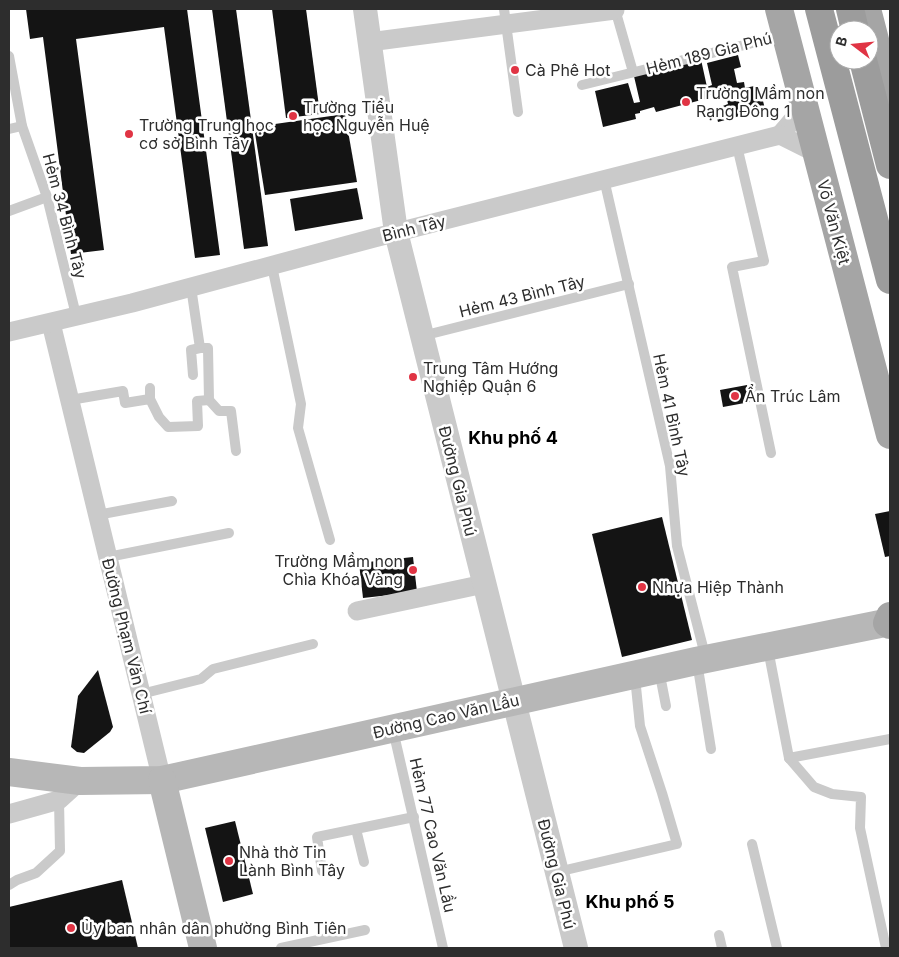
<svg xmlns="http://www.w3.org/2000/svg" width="899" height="957" font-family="Inter,sans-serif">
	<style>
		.building { fill: #141414 }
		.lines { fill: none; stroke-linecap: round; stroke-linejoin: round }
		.service { stroke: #cacaca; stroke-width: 10 }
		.minor { stroke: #cacaca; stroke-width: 19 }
		.tertiary { stroke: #cacaca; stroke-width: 24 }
		.secondary { stroke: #b7b7b7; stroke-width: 28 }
		.primary { stroke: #a5a5a5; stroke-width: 28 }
		.trunk { stroke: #9c9c9c; stroke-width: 28 }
		.poi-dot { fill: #e03444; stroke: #fff; stroke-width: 2 }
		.labels { text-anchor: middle; stroke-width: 5; stroke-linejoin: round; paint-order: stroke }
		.street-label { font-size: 16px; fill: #2d2d2d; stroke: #fff }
		.poi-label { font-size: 16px; fill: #2d2d2d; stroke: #fff; text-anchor: start }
		.neighbourhood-label { font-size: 18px; font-weight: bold; fill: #000; stroke: #fff }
	</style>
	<rect width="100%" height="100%" fill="#fff"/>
	<g class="building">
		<polygon points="26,9 187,9 220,255 195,258 164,27 76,39 104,250 71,254 43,37 30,39"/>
		<polygon points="212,9 236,9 268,246 244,249"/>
		<polygon points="272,9 306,9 320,114 286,118"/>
		<polygon points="700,55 707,87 712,85 707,63 738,55 741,67 734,69 737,83 744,82 745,88 759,85 765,109 718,122 715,109 728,104 725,91 706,96 705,99 656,112 654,107 640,111 640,113 635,114 636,119 603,127 595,91 628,83 634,103 640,102 633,72"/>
		<polygon points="345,114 357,182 265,195 254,127"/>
		<polygon points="357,188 363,219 295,231 290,199"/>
		<polygon points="747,385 750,402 723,407 720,390"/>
		<polygon points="890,511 890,556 885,557 875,514"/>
		<polygon points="662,517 692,640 622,657 592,534"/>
		<polygon points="413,557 417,592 363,598 359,563"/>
		<polygon points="98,670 113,727 110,732 84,753 77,752 71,747 78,696"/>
		<polygon points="235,821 253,894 223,902 205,828"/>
		<polygon points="122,880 138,948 9,948 9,907"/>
	</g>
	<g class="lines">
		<g class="service">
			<polyline points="504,9 518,112"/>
			<polyline points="615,9 633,72"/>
			<polyline points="9,56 22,126 47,197 76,315"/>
			<polyline points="582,85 785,35"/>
			<polyline points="9,129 22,126"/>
			<polyline points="737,146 764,261 732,267 771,453"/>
			<polyline points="604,179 670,466 677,546 706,659"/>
			<polyline points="9,211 47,197"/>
			<polyline points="272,266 301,404 298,428 330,540"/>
			<polyline points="191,287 200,348 208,348 209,400 219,411 231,411 236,451"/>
			<polyline points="422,336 629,284"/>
			<polyline points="193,375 191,350 200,348"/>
			<polyline points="150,388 150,399"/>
			<polyline points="70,400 123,391 125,403 150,399 159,417 168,427 198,426 197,401 209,400"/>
			<polyline points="97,515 172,501"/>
			<polyline points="108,557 229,533"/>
			<polyline points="768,649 789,758"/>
			<polyline points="697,662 711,749"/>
			<polyline points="659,670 666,706"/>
			<polyline points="141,694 201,679 213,669 313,644"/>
			<polyline points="393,730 443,948"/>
			<polyline points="789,758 814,787 832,794 861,797 860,828 886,948"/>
			<polyline points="789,758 890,739"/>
			<polyline points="356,829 364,862"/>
			<polyline points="752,844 777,948"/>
			<polyline points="322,871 317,837 414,817"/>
			<polyline points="557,872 677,844 662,793 640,726 635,677"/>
			<polyline points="9,885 17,880 36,873 60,851 59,800"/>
			<polyline points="719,935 722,948"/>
			<polyline points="281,948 365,930"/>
		</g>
		<g class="minor">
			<polyline points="369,42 615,10"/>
			<polyline points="780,135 804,107"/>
			<polyline points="51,323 162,780"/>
			<polyline points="9,332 132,303 374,238 780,135 816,153"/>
			<polyline points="357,611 484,584"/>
			<polyline points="9,814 59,800 80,781"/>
		</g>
		<polyline class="tertiary" points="365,9 396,232 576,948"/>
		<g class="secondary">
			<polyline points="9,772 80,781 162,780 696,661 890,622"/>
			<polyline points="162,780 203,948"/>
		</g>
		<g class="primary">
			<polyline points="779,9 890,435"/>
			<polyline points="867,9 890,98"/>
			<polyline points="890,616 887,623 890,625"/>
		</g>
		<g class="trunk">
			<polyline points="819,9 890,280"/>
			<polyline points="850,9 855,30"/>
			<polyline points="863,60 890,165"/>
		</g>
	</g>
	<g class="poi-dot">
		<circle cx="515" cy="70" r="5"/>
		<circle cx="686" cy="102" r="5"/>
		<circle cx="293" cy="116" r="5"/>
		<circle cx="129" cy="134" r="5"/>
		<circle cx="413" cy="377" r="5"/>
		<circle cx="735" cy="396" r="5"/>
		<circle cx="413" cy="570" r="5"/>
		<circle cx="642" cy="587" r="5"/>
		<circle cx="229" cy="861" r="5"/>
		<circle cx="71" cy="928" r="5"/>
	</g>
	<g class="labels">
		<g class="street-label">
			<text transform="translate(709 53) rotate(-14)" y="6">Hẻm 189 Gia Phú</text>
			<text transform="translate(65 216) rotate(75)" y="6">Hẻm 34 Bình Tây</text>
			<text transform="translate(834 222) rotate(75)" y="6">Võ Văn Kiệt</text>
			<text transform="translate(414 228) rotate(-14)" y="6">Bình Tây</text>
			<text transform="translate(522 296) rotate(-14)" y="6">Hẻm 43 Bình Tây</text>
			<text transform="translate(672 415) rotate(78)" y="6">Hẻm 41 Bình Tây</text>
			<text transform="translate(458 481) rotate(76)" y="6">Đường Gia Phú</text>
			<text transform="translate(127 636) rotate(76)" y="6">Đường Phạm Văn Chí</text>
			<text transform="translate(446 716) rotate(-13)" y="6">Đường Cao Văn Lầu</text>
			<text transform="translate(433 835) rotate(77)" y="6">Hẻm 77 Cao Văn Lầu</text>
			<text transform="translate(557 874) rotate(76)" y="6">Đường Gia Phú</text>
		</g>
		<g class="poi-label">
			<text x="525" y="76">Cà Phê Hot</text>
			<text x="696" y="99">Trường Mầm non<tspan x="696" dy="18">Rạng Đông 1</tspan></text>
			<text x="303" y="113">Trường Tiểu<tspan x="303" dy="18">học Nguyễn Huệ</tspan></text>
			<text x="139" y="131">Trường Trung học<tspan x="139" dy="18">cơ sở Bình Tây</tspan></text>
			<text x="423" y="374">Trung Tâm Hướng<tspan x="423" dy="18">Nghiệp Quận 6</tspan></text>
			<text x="745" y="402">Ẩn Trúc Lâm</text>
			<text x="403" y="567" text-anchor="end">Trường Mầm non<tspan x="403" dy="18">Chìa Khóa Vàng</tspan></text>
			<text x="652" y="593">Nhựa Hiệp Thành</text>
			<text x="239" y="858">Nhà thờ Tin<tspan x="239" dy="18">Lành Bình Tây</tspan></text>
			<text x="81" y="934">Ủy ban nhân dân phường Bình Tiên</text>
		</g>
		<g class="neighbourhood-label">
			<text x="513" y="444">Khu phố 4</text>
			<text x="630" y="908">Khu phố 5</text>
		</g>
	</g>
	<rect width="899" height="957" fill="none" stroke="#2d2d2d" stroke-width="20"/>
	<g transform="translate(854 45) rotate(286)"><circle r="24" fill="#ffffff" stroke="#ababab"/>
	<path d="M0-4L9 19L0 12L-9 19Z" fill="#e03444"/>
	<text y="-8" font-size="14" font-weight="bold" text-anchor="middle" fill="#2d2d2d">B</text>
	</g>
</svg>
